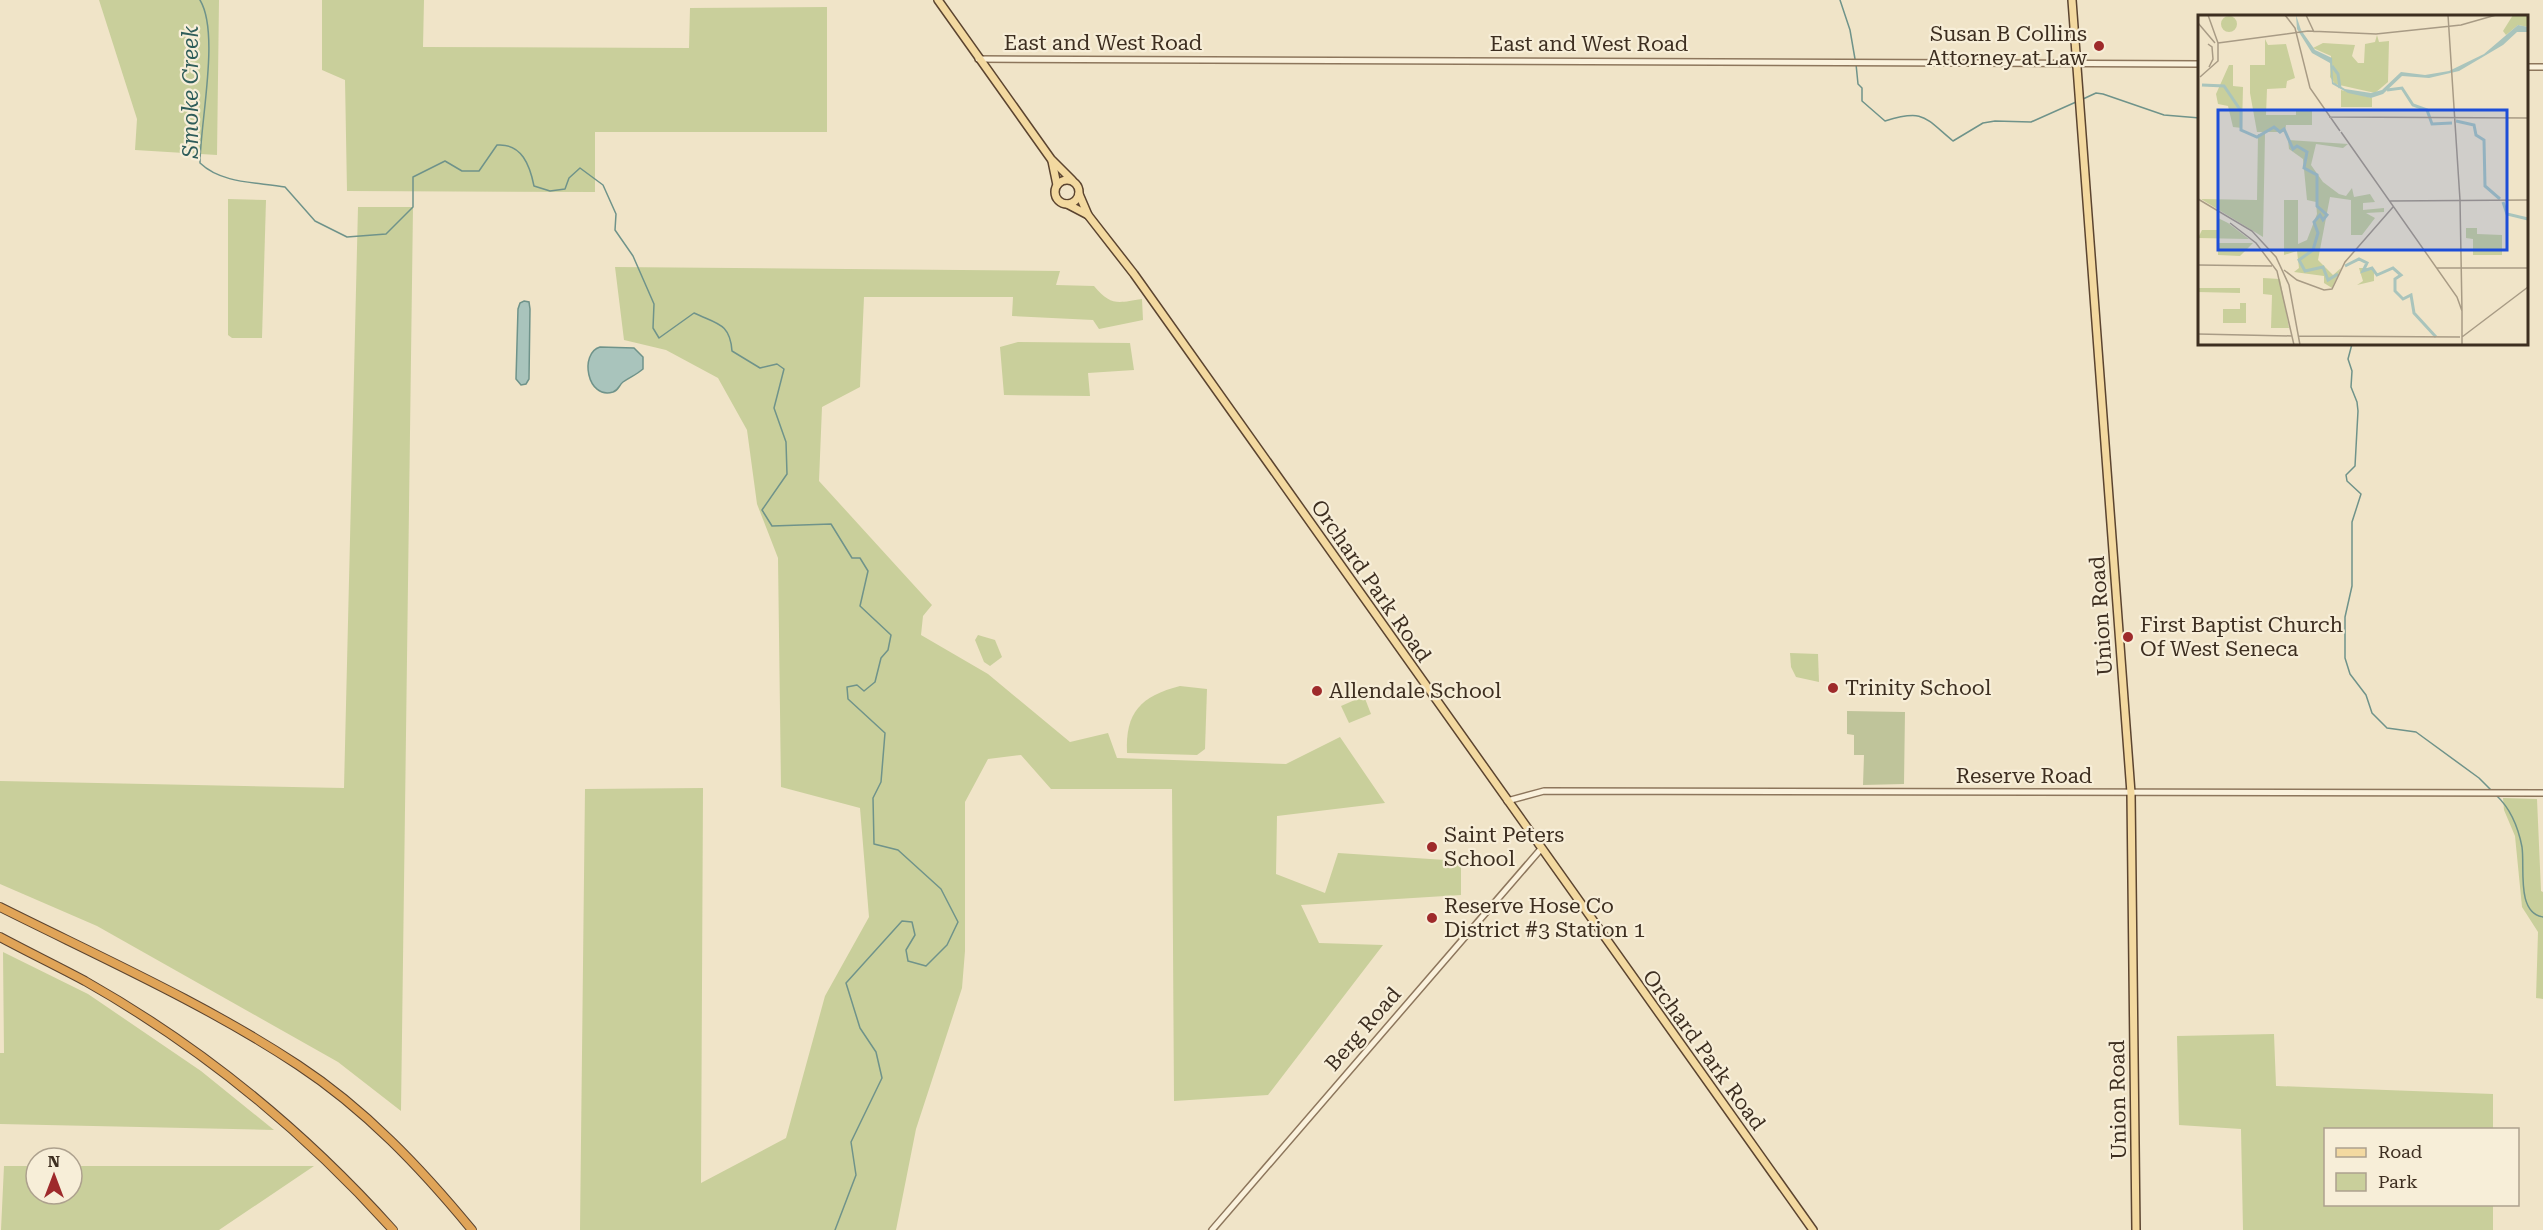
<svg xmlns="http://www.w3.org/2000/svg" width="2543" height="1230" font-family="'Roboto Serif',serif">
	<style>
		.green { fill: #c9cf9b }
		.cemetery { fill: #bfc49a }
		.water { fill: #a9c4bc; stroke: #6f938a; stroke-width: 1.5 }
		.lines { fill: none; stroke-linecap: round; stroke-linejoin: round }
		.stream { stroke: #6f938a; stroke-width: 1.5 }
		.minor-casing { stroke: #8d765c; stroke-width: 8 }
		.major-casing { stroke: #5b4430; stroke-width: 10 }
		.highway-casing { stroke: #5b4430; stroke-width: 10 }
		.minor { stroke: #faf1dc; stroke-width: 5 }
		.major { stroke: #f3d9a0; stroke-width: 7 }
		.highway { stroke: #e0a458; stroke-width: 8 }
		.poi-dot { fill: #9e2a2b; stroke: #f7eed8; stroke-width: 2 }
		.labels { text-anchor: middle; stroke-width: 4.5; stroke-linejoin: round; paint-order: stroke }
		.poi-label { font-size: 21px; fill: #3d2e20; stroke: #f7eed8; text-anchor: start }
		.street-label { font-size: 21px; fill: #3d2e20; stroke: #f7eed8 }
		.water-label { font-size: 22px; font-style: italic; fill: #2f5d5a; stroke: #f7eed8 }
		.inset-river { fill: none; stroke: #a9c4bc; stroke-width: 3 }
		.inset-road { fill: none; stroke: #a89b85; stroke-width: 1.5 }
		.view { fill: #1d4ed8; fill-opacity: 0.15; stroke: #1d4ed8; stroke-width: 3 }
		.inset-edge { fill: none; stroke: #3d2e20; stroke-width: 3 }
	</style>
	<rect width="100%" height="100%" fill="#f0e4c8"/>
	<g class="green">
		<polygon points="99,0 219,0 217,155 135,150 137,119"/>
		<polygon points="322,0 424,0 423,47 689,48 690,8 827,7 827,132 595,132 595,192 347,191 345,80 322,70"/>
		<polygon points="228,199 266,200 262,338 232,338 228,335"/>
		<polygon points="358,207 413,207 401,1111 338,1062 97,926 0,884 0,781 344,788"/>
		<path d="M615 267 1060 271 1056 285 1094 286C1111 306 1117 303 1142 299L1143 320 1099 329 1093 320 1012 316 1013 297H864L860 387 822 407 819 481 932 605 923 616 921 635 988 674 1070 742 1108 733 1117 758 1286 764 1340 737 1385 803 1277 816 1276 874 1325 893 1338 853 1461 861V895L1301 905 1319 943 1383 945 1268 1095 1174 1101 1172 789H1051L1021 755 988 759 965 802V951L962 988 916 1129 896 1230H580L585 789 703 788 701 1183 786 1138 825 996 869 917 860 808 781 787 778 558 757 504 747 430 718 378 666 350 624 340Z"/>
		<polygon points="1018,342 1130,343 1134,370 1088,373 1090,396 1004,395 1000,347"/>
		<polygon points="978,635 995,640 1002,657 990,666 984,662 975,640"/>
		<polygon points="1790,653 1818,654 1819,682 1796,677 1791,667"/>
		<path d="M1180 686 1207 689 1205 749 1197 755 1127 753C1125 712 1141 696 1180 686Z"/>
		<polygon points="1364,696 1371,714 1349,723 1341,706"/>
		<polygon points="2503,798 2537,799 2541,891 2543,892 2543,999 2536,998 2538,932 2522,907 2515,836 2504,810"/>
		<polygon points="3,952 88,994 201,1071 274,1130 0,1124 0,1053 4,1053"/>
		<polygon points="2274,1034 2276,1086 2493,1094 2493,1129 2326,1130 2326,1204 2493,1205 2493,1230 2243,1230 2241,1129 2179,1125 2177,1036"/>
		<polygon points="4,1166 36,1166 36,1194 72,1194 72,1166 314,1166 219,1230 1,1230"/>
	</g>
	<polygon class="cemetery" points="1847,711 1905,712 1904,784 1863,785 1864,755 1854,755 1854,735 1847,734"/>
	<g class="water">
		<polygon points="524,301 529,302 530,309 529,379 526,384 521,385 516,379 518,309 520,303"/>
		<path d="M600 347 634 348 643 357V369C636 375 630 377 623 382 619 385 619 390 613 392 587 400 579 353 600 347Z"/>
	</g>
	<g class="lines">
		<g class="stream">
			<path d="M200 0C220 33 200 123 200 163 222 184 257 182 285 187L315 221 347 237 386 234 413 207V177L445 161 462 171H479L497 145C522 143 530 166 534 186L550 191 565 189 569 178 580 168 603 185 616 214 615 230 633 256 654 304 653 328 659 338 694 313C717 324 730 323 732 351L760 368 777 364 784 369 774 408 786 442 787 474 762 510 772 526 831 524 852 558H860L868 571 860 606 891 635 888 650 881 658 875 682 864 691 857 685 847 687 848 699 885 733 881 782 873 798 874 844 898 850 941 889 958 922 947 945 926 966 908 961 906 950 915 935 912 922 902 921 846 983 860 1028 876 1052 882 1078 851 1142 856 1175 835 1230"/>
			<polyline points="1840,0 1850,30 1855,59"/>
			<path d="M1856 64 1858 84 1862 88V101L1885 121C1924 109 1924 117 1953 141L1983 123 1995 121 2031 122 2076 102"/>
			<polyline points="2083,99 2096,93 2103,94 2164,115 2200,118"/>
			<polyline points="2352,344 2348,359 2352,371 2351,387 2357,402 2358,411 2355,466 2346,475 2347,481 2361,494 2352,522 2352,586 2345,617 2345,658 2350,674 2366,695 2372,713 2387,728 2416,732 2479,778 2492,791"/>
			<path d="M2496 795C2511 809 2518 826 2522 847 2525 867 2516 913 2543 917"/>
		</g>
		<defs>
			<g id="minor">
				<polyline points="978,59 2200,64"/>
				<polyline points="2526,67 2543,67"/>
				<polyline points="1507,801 1544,791 2543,793"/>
				<polyline points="1212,1230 1540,850"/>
			</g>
			<g id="major">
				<polyline points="938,0 1051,159 1072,180"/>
				<polyline points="2072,0 2131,793 2136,1230"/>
				<polyline points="1052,161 1057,185"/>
				<circle cx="1067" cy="192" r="12"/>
				<polyline points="1079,194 1088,215 1134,274 1813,1230"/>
				<polyline points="1067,204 1088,215"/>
			</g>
			<g id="highway">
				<path d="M0 907C100 957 204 1003 298 1065 365 1109 421 1168 472 1230"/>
				<path d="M0 937C28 952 57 966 85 981 200 1046 305 1132 393 1230"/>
			</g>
		</defs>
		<use href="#minor" class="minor-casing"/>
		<use href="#major" class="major-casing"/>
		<use href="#highway" class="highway-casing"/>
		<use href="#minor" class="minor"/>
		<use href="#major" class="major"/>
		<use href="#highway" class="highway"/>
	</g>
	<g class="poi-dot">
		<circle cx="2099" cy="46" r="6"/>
		<circle cx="2128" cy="637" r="6"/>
		<circle cx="1833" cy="688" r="6"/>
		<circle cx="1317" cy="691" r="6"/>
		<circle cx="1432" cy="847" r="6"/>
		<circle cx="1432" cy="918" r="6"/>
	</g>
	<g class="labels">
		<g class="poi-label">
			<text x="2087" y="41" text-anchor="end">Susan B Collins<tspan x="2087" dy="24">Attorney at Law</tspan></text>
			<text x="2140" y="632">First Baptist Church<tspan x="2140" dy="24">Of West Seneca</tspan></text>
			<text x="1845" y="695">Trinity School</text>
			<text x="1329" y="698">Allendale School</text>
			<text x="1444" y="842">Saint Peters<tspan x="1444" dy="24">School</tspan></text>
			<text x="1444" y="913">Reserve Hose Co<tspan x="1444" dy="24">District #3 Station 1</tspan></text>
		</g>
		<g class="street-label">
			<text x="1103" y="50">East and West Road</text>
			<text x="1589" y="51">East and West Road</text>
			<text transform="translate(1371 581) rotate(55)" y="7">Orchard Park Road</text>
			<text transform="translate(2101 616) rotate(-94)" y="7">Union Road</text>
			<text x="2024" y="783">Reserve Road</text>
			<text transform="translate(1363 1029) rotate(-49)" y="7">Berg Road</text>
			<text transform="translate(1704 1050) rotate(54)" y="7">Orchard Park Road</text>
			<text transform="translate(2118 1100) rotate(-91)" y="7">Union Road</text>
		</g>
		<g class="water-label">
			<text transform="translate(190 92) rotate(-90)" y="8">Smoke Creek</text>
		</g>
	</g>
	<g transform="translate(2198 15)">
		<rect width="330" height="330" fill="#f0e4c8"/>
		<path d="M315 0H330V12L320 10 308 20 305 16ZM23 9a8 8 0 1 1 16 0a8 8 0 1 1-16 0ZM179 20 181 27 191 26 190 67 177 78 137 69 132 62 133 41 115 33 125 28 157 30 154 41 160 48H166L167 29 177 27ZM67 24 70 30 88 29 97 63 89 66 88 73 69 74 68 100H98V96H114V110H88L87 117H59L52 78V50H67ZM31 50H35V71L45 72 44 113 35 112 30 91 20 89 18 79ZM143 75 174 83V92H143ZM60 119H67L65 222 3 184 59 185ZM90 125 150 129 145 133 118 129 113 150 125 167 141 179 148 181 154 173 156 182 172 179 177 187 165 188V195L186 193V197L168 198 177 203 164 220H153V185L132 182 120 245 135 260 143 253 134 273 126 268V261L96 257 101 253 99 236 86 240V185H100V229L109 225 119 199 118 187 109 185 105 144 91 134ZM20 203 30 208 51 224 0 223 4 215H20ZM268 213H279V219L304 220V240H275V224L268 223ZM20 228H55L42 241 20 240ZM161 253H176V266L159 270 165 266ZM65 263 82 264 91 313H73L74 280 65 279ZM0 273H42V278L0 277ZM42 288H48V308H25V294H42Z" fill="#c9cf9b"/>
		<path d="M98 0 103 15 117 35 134 43 135 67 147 74 173 78 184 75 203 57 227 60 251 56 286 39 320 10 330 12V17H319L305 30 261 56 231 63 204 61 185 79 173 83 150 78 134 69 132 48 114 38 99 14Z" fill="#a9c4bc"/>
		<path class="inset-river" d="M134 51 140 59 142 73M4 70 26 71 43 96V115L59 122 76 112 82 117 86 114 95 134 99 131 109 137 106 153 119 160V191L129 200 125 205 122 200 116 207 120 218 115 235 101 245 107 256 125 252 130 265 140 259M189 75 204 73 215 90 229 95 234 109 254 108M258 106 276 110 278 120 286 125 287 171 302 184M305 187 309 199 330 204M147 251 161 244 169 248 165 256 174 253 179 260 195 253 203 260 197 264V276L205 284 213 280 216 298 238 322"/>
		<path class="inset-road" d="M10 0 20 28M87 0 97 13 112 73 142 116M108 0 116 17M250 0 262 185 264 296M0 8 17 28M0 17V91M20 28 110 16 178 19 263 10 298 0M10 29 14 32 15 44 11 52M2 62 20 46V28M131 102 330 103M143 117 259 282 264 296V330M0 184 54 216 78 242 91 270 102 330M191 186 330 185M32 208 58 228 79 256 96 330M0 250 74 251M239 253H330M86 255 99 265 126 275 134 274 147 247 195 192M0 319 94 321M100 321 262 322M264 322 330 272"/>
		<path class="view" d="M20 95H309V235H20Z"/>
		<rect width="330" height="330" class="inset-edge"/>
	</g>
	<rect x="2324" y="1128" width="195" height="78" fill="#f7eed8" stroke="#ada18e" stroke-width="1.5"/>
	<rect x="2336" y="1148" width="30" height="9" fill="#f3d9a0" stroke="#ada18e" stroke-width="1.5"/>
	<text x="2378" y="1158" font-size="18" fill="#3d2e20">Road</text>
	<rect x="2336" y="1173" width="30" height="18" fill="#c9cf9b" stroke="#ada18e" stroke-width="1.5"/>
	<text x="2378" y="1188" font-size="18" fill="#3d2e20">Park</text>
	<g transform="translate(54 1176)"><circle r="28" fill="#f7eed8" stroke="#ada18e" stroke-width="1.5"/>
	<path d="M0-4.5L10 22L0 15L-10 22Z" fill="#9e2a2b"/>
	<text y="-9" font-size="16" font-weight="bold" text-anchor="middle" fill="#3d2e20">N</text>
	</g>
</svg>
